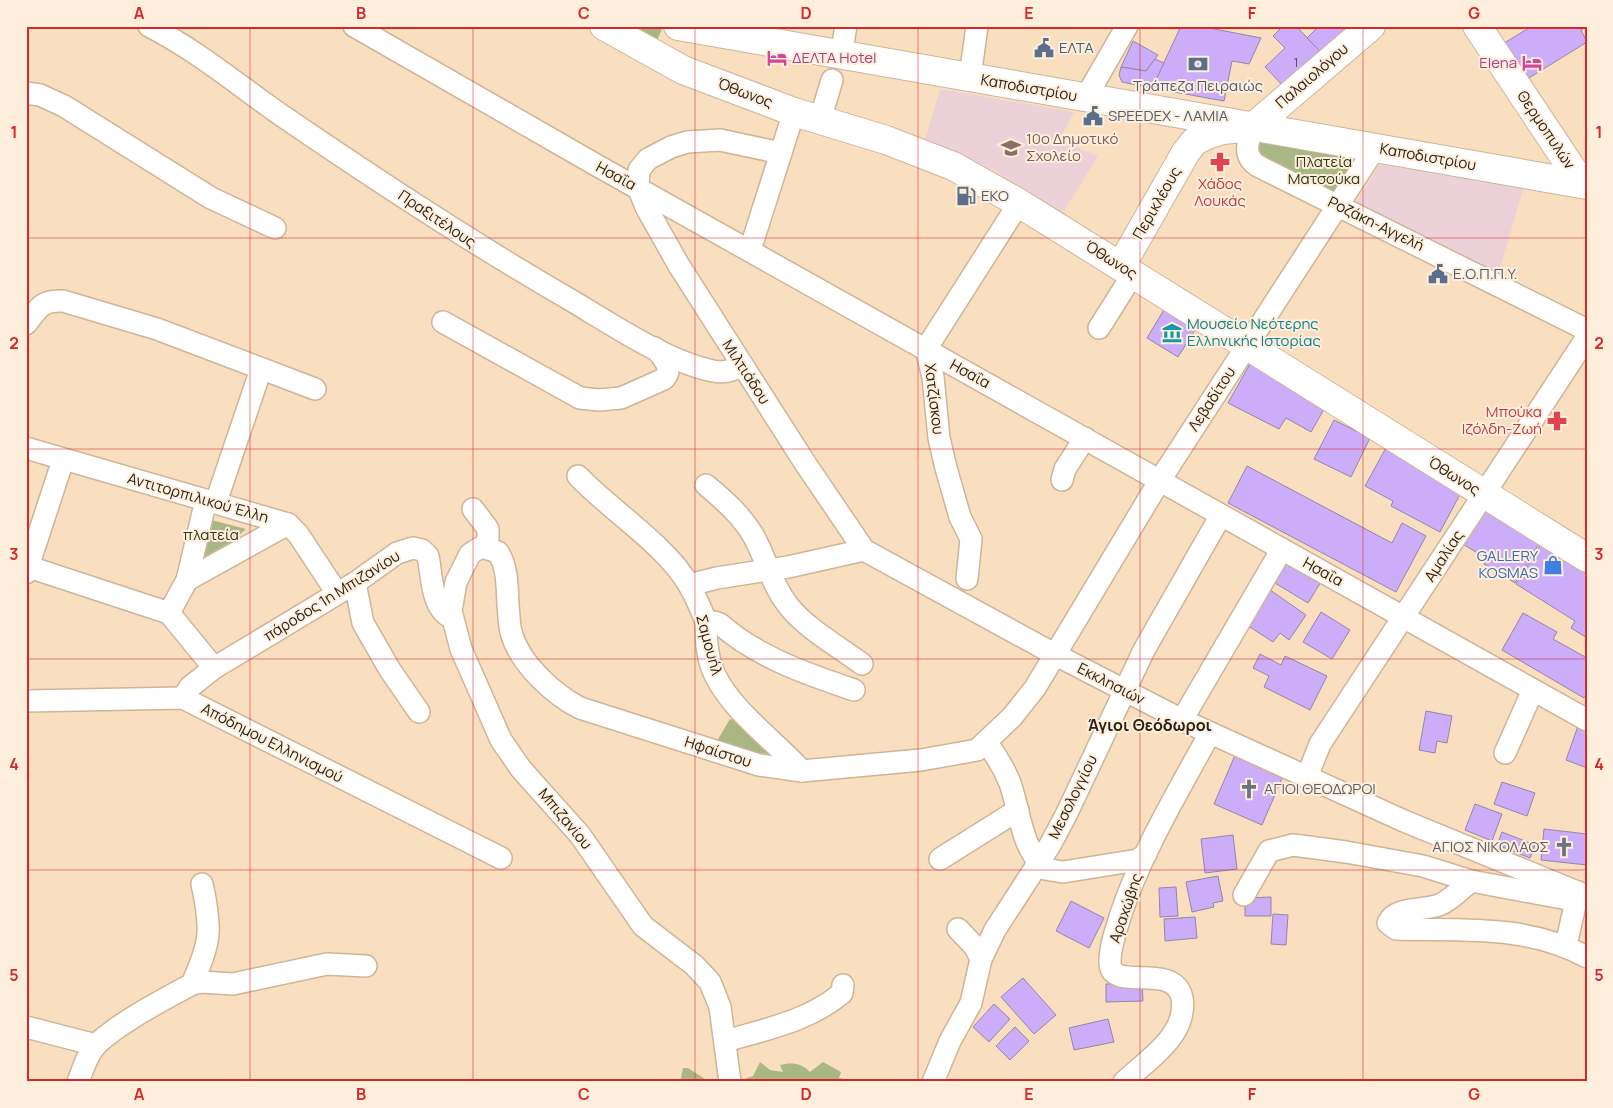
<svg xmlns="http://www.w3.org/2000/svg" width="1613" height="1108" font-family="Manrope,sans-serif">
	<style>
		.education { fill: #ecd2d8 }
		.green { fill: #a9b784 }
		.building { fill: #cbadf9; stroke: #9387a7 }
		.lines { fill: none; stroke-linecap: round; stroke-linejoin: round }
		.minor-casing { stroke: #cfb497; stroke-width: 24 }
		.major-casing { stroke: #cfb497; stroke-width: 30 }
		.minor { stroke: #fff; stroke-width: 21 }
		.major { stroke: #fff; stroke-width: 28 }
		.grid { fill: none; stroke: #d62828; stroke-width: 1; stroke-opacity: 0.55 }
		.labels { text-anchor: middle; stroke-width: 4; stroke-linejoin: round; paint-order: stroke }
		.number-label { font-size: 12px; fill: #53444f }
		.service-label { font-size: 15px; fill: #4e5e75; stroke: #feeedc; text-anchor: start }
		.hotel-label { font-size: 15px; fill: #b23c85; stroke: #feeedc; text-anchor: start }
		.street-label { font-size: 15px; fill: #2b2116; stroke: #feeedc }
		.education-label { font-size: 15px; fill: #785e54; stroke: #feeedc; text-anchor: start }
		.park-label { font-size: 15px; fill: #313916; stroke: #feeedc }
		.health-label { font-size: 15px; fill: #be3a42; stroke: #feeedc }
		.culture-label { font-size: 15px; fill: #0d838f; stroke: #feeedc; text-anchor: start }
		.shop-label { font-size: 15px; fill: #366cbe; stroke: #feeedc; text-anchor: end }
		.worship-label { font-size: 15px; fill: #5b616d; stroke: #feeedc; text-anchor: start }
		.neighbourhood-label { font-size: 16px; font-weight: bold; fill: #2b2116; stroke: #feeedc }
		.neatline { fill: none; stroke: #d62828; stroke-width: 2 }
		.grid-label { font-size: 16px; text-anchor: middle; font-weight: bold; fill: #d62828 }
	</style>
	<rect width="100%" height="100%" fill="#f9dec0"/>
	<g class="education">
		<polygon points="940,89 1074,112 1059,140 1098,156 1063,213 995,171 925,140"/>
		<polygon points="1382,161 1524,186 1498,275 1355,204"/>
	</g>
	<g class="green">
		<polygon points="616,26 654,26 662,29 656,43"/>
		<polygon points="1261,139 1358,157 1335,197 1259,163 1253,147"/>
		<polygon points="200,517 246,529 231,542 186,567"/>
		<polygon points="730,719 747,725 786,756 744,751 717,741"/>
		<path d="M760 1062 770 1070 783 1072 780 1065C791 1062 802 1063 810 1072L823 1062 841 1072 839 1078 856 1082H680L683 1068H688L708 1081 734 1075 741 1080 753 1076Z"/>
	</g>
	<g class="building">
		<polygon points="1181,26 1199,26 1261,38 1249,64 1232,61 1224,101 1152,88"/>
		<polygon points="1283,26 1296,26 1322,53 1285,88 1265,67 1285,48 1273,36"/>
		<polygon points="1319,26 1349,26 1322,53 1307,38"/>
		<polygon points="1532,26 1587,26 1581,30 1587,42 1524,81 1501,45"/>
		<polygon points="1133,41 1158,55 1146,71 1121,67"/>
		<polygon points="1155,59 1164,63 1152,88 1122,82 1119,75 1121,67 1146,71"/>
		<polygon points="1165,308 1197,327 1178,357 1147,338"/>
		<polygon points="1251,362 1327,404 1311,432 1286,418 1279,429 1228,403"/>
		<polygon points="1334,420 1370,438 1351,477 1314,459"/>
		<polygon points="1387,446 1464,487 1440,532 1391,506 1393,501 1365,486"/>
		<polygon points="1247,466 1392,543 1402,523 1426,536 1396,592 1228,503"/>
		<polygon points="1483,500 1543,537 1515,583 1484,564 1487,559 1458,541"/>
		<polygon points="1544,539 1587,566 1587,638 1571,628 1575,621 1516,584"/>
		<polygon points="1285,554 1324,577 1308,603 1270,580"/>
		<polygon points="1263,585 1306,615 1289,640 1280,633 1273,642 1239,620"/>
		<polygon points="1321,612 1350,630 1332,659 1303,642"/>
		<polygon points="1523,613 1557,632 1553,639 1587,658 1587,694 1584,698 1502,650"/>
		<polygon points="1260,654 1281,665 1285,656 1327,676 1310,710 1264,687 1269,676 1253,668"/>
		<polygon points="1426,711 1452,716 1447,743 1437,741 1435,753 1419,750"/>
		<polygon points="1578,726 1587,729 1587,768 1566,760"/>
		<polygon points="1236,753 1284,774 1262,825 1214,804"/>
		<polygon points="1502,782 1535,793 1527,816 1494,804"/>
		<polygon points="1475,804 1502,814 1492,841 1465,830"/>
		<polygon points="1544,829 1587,834 1587,865 1541,860"/>
		<polygon points="1502,832 1535,845 1530,858 1497,845"/>
		<polygon points="1233,835 1237,869 1205,873 1201,839"/>
		<polygon points="1218,876 1223,901 1213,903 1214,907 1192,912 1186,882"/>
		<polygon points="1176,887 1178,916 1160,917 1159,888"/>
		<polygon points="1271,897 1271,916 1245,916 1245,898"/>
		<polygon points="1071,901 1104,918 1089,948 1056,931"/>
		<polygon points="1273,914 1288,915 1286,945 1271,944"/>
		<polygon points="1195,917 1197,938 1165,941 1164,919"/>
		<polygon points="1023,978 1056,1015 1034,1034 1001,997"/>
		<polygon points="1142,983 1143,1001 1106,1002 1106,984"/>
		<polygon points="994,1004 1010,1019 989,1042 973,1027"/>
		<polygon points="1108,1019 1114,1042 1074,1050 1069,1028"/>
		<polygon points="1015,1027 1029,1041 1010,1060 996,1046"/>
	</g>
	<g class="lines">
		<defs>
			<g id="minor">
				<path d="M149 26C198 51 239 86 284 117 379 182 475 245 574 302 614 326 668 362 713 371 725 373 732 371 742 365"/>
				<polyline points="354,26 598,166 1587,720"/>
				<polyline points="841,55 846,26"/>
				<polyline points="970,77 977,26"/>
				<polyline points="26,93 40,95 64,106 211,198 275,228"/>
				<polyline points="1086,97 1127,26"/>
				<polyline points="820,120 832,80"/>
				<path d="M1253 127C1248 141 1242 156 1258 166L1587 330"/>
				<polyline points="781,153 720,140 687,142 671,147 648,159 639,170 638,187 646,207 678,264 805,463 864,550 1056,655 1182,720 1404,821 1587,896"/>
				<polyline points="750,250 794,112"/>
				<path d="M443 322 580 398 599 400 621 398 664 379C674 368 663 358 655 348"/>
				<path d="M26 324C39 308 41 300 63 301L157 329 315 389"/>
				<polyline points="1099,328 1133,274"/>
				<polyline points="26,448 288,524 298,534 337,593"/>
				<path d="M578 476C611 511 665 544 689 585 693 592 705 616 706 624 706 641 707 659 715 675 732 711 775 741 802 771"/>
				<polyline points="1062,480 1065,469 1085,438"/>
				<path d="M706 485C724 500 741 515 753 535 766 558 771 583 787 604 805 628 838 646 862 664"/>
				<polyline points="216,502 261,369"/>
				<polyline points="473,509 488,529 488,548"/>
				<polyline points="26,566 169,613 214,668"/>
				<polyline points="26,573 63,460"/>
				<polyline points="967,579 971,539 960,517 946,468 939,438 933,377 926,349 1019,203"/>
				<polyline points="187,580 288,524"/>
				<polyline points="355,583 363,623 390,670 419,712"/>
				<polyline points="689,585 717,578 788,567 864,550"/>
				<polyline points="169,613 187,580 206,500"/>
				<path d="M706 624 714 622 720 624C757 657 807 674 854 690"/>
				<path d="M183 698 190 687 214 668 355 583 397 553 413 548 422 550 428 556C432 575 431 609 452 618"/>
				<polyline points="26,701 183,698 501,858"/>
				<polyline points="1182,720 1282,549"/>
				<path d="M986 742C996 755 1004 768 1010 783 1020 812 1021 847 1045 869L1063 872 1138 860 1146 854"/>
				<polyline points="1505,753 1533,690"/>
				<polyline points="1307,777 1320,744 1339,715 1587,337"/>
				<polyline points="940,859 1018,810"/>
				<path d="M1471 881C1461 889 1450 901 1439 905 1423 911 1396 906 1388 923L1396 929C1463 931 1526 924 1587 957"/>
				<polyline points="1244,895 1269,851 1293,845 1346,852 1423,866 1471,881 1573,900"/>
				<polyline points="958,929 975,947 981,959"/>
				<polyline points="1566,945 1578,892"/>
				<polyline points="192,984 201,982 233,984 327,964 366,966"/>
				<polyline points="26,1027 96,1045"/>
				<path d="M726 1041C766 1029 809 1021 842 993L843 985"/>
				<path d="M78 1082C83 1069 87 1054 97 1044 120 1022 163 1000 192 984 211 942 212 929 202 884"/>
				<path d="M730 1082 720 1007 710 982 694 965 643 926 580 835 521 769 501 740 461 649 451 611 456 582 470 554 481 547 498 552C508 568 507 587 508 605 509 614 509 624 511 632 519 663 553 694 580 708L759 765 802 771 921 760 977 750 1012 717 1035 688 1160 480 1375 148"/>
				<polyline points="933,1082 950,1041 971,1003 981,959 995,930 1050,845 1066,815 1144,650 1221,515"/>
				<path d="M1124 1082C1141 1066 1164 1050 1175 1031 1181 1022 1184 1008 1182 998 1174 960 1110 994 1110 962 1110 946 1116 930 1121 914 1142 851 1178 792 1210 733"/>
			</g>
			<g id="major">
				<polyline points="604,26 683,70 794,112 886,140 953,166 1019,203 1587,558"/>
				<polyline points="678,26 1587,185"/>
				<polyline points="1477,26 1582,184"/>
				<polyline points="1121,266 1186,152 1195,141 1207,135 1223,130 1253,127 1371,26"/>
			</g>
		</defs>
		<use href="#minor" class="minor-casing"/>
		<use href="#major" class="major-casing"/>
		<use href="#minor" class="minor"/>
		<use href="#major" class="major"/>
	</g>
	<path class="grid" d="M250 26V1082M473 26V1082M695 26V1082M918 26V1082M1140 26V1082M1363 26V1082M26 238H1587M26 449H1587M26 659H1587M26 870H1587"/>
	<defs>
		<symbol id="civic-bare" viewBox="-9 -9 18 18"><path d="M-.6-6.5H3V-4.5H.6V-3L4-1V1h2V6H-6V1h2V-1L-.6-3ZM-1.2 2.5V6h2.4V2.5Z" fill="#5c6f8a" stroke="#feeedc" stroke-width="2.5" paint-order="stroke"/></symbol>
		<symbol id="hotel-bare" viewBox="-9 -9 18 18"><path d="M-6-4.5h1.5V1H6V5H4.5V3h-9V5H-6ZM-4 0a1.8 1.8 0 1 1 3.6 0ZM.5 0V-2.5h3Q6-2.5 6 0Z" fill="#d1479c" stroke="#feeedc" stroke-width="2.5" paint-order="stroke"/></symbol>
		<symbol id="bank-bare" viewBox="-9 -9 18 18"><path d="M-6-4H6V4H-6ZM0-2.3a2.3 2.3 0 1 0 0 4.6a2.3 2.3 0 1 0 0-4.6Z" fill="#5c6f8a" stroke="#feeedc" stroke-width="2.5" paint-order="stroke"/></symbol>
		<symbol id="school-bare" viewBox="-9 -9 18 18"><path d="M0-5L7-2L0 1L-7-2ZM-4 1L0 2.5L4 1V4Q0 6-4 4Z" fill="#8d6e63" stroke="#feeedc" stroke-width="2.5" paint-order="stroke"/></symbol>
		<symbol id="pharmacy-bare" viewBox="-9 -9 18 18"><path d="M-2-6h4v4h4v4h-4v4h-4v-4h-4v-4h4Z" fill="#e0444e" stroke="#feeedc" stroke-width="2.5" paint-order="stroke"/></symbol>
		<symbol id="fuel-bare" viewBox="-9 -9 18 18"><path d="M-5.5-6h7V0h2V4h1.3V-2.5L3-4.5l.8-.8L6-3V5H2.5V1h-1V6h-7ZM-4.2-4.7v3.2H.2V-4.7Z" fill="#5c6f8a" stroke="#feeedc" stroke-width="2.5" paint-order="stroke"/></symbol>
		<symbol id="museum-bare" viewBox="-9 -9 18 18"><path d="M0-6L6-3V-2H-6V-3ZM-5-1h2V3h-2ZM-1-1h2V3h-2ZM3-1h2V3H3ZM-6 4H6V6H-6Z" fill="#0f9aa8" stroke="#feeedc" stroke-width="2.5" paint-order="stroke"/></symbol>
		<symbol id="shop-bare" viewBox="-9 -9 18 18"><path d="M-5-2.5h2.3a2.7 3.5 0 0 1 5.4 0H5L5.5 6h-11ZM-1.5-2.5h3a1.5 2.3 0 0 0-3 0Z" fill="#3f7fe0" stroke="#feeedc" stroke-width="2.5" paint-order="stroke"/></symbol>
		<symbol id="church-bare" viewBox="-9 -9 18 18"><path d="M-1.2-6h2.4v3.5h3.3v2.4h-3.3V6h-2.4V-.1h-3.3v-2.4h3.3Z" fill="#6b7280" stroke="#feeedc" stroke-width="2.5" paint-order="stroke"/></symbol>
	</defs>
	<g fill-rule="evenodd">
		<use href="#civic-bare" x="1030" y="34" width="28" height="28"/>
		<use href="#hotel-bare" x="763" y="44" width="28" height="28"/>
		<use href="#hotel-bare" x="1518" y="49" width="28" height="28"/>
		<use href="#bank-bare" x="1184" y="50" width="28" height="28"/>
		<use href="#civic-bare" x="1079" y="102" width="28" height="28"/>
		<use href="#school-bare" x="997" y="134" width="28" height="28"/>
		<use href="#pharmacy-bare" x="1206" y="148" width="28" height="28"/>
		<use href="#fuel-bare" x="952" y="182" width="28" height="28"/>
		<use href="#civic-bare" x="1424" y="260" width="28" height="28"/>
		<use href="#museum-bare" x="1158" y="319" width="28" height="28"/>
		<use href="#pharmacy-bare" x="1543" y="407" width="28" height="28"/>
		<use href="#shop-bare" x="1539" y="551" width="28" height="28"/>
		<use href="#church-bare" x="1235" y="775" width="28" height="28"/>
		<use href="#church-bare" x="1550" y="833" width="28" height="28"/>
	</g>
	<g class="labels">
		<g class="number-label">
			<text x="1296" y="67">1</text>
		</g>
		<g class="service-label">
			<text x="1059" y="53">ΕΛΤΑ</text>
			<text x="1198" y="91" text-anchor="middle">Τράπεζα Πειραιώς</text>
			<text x="1108" y="121">SPEEDEX - ΛΑΜΙΑ</text>
			<text x="981" y="201">EKO</text>
			<text x="1453" y="279">Ε.Ο.Π.Π.Υ.</text>
		</g>
		<g class="hotel-label">
			<text x="792" y="63">ΔΕΛΤΑ Hotel</text>
			<text x="1517" y="68" text-anchor="end">Elena</text>
		</g>
		<g class="street-label">
			<text transform="translate(1312 76) rotate(-41)" y="5">Παλαιολόγου</text>
			<text transform="translate(1029 88) rotate(10)" y="5">Καποδιστρίου</text>
			<text transform="translate(745 93) rotate(21)" y="5">Όθωνος</text>
			<text transform="translate(1546 130) rotate(56)" y="5">Θερμοπυλών</text>
			<text transform="translate(1428 157) rotate(10)" y="5">Καποδιστρίου</text>
			<text transform="translate(616 176) rotate(28)" y="5">Ησαΐα</text>
			<text transform="translate(1157 203) rotate(-60)" y="5">Περικλέους</text>
			<text transform="translate(437 219) rotate(34)" y="5">Πραξιτέλους</text>
			<text transform="translate(1376 224) rotate(26)" y="5">Ροζάκη-Αγγελή</text>
			<text transform="translate(1111 260) rotate(32)" y="5">Όθωνος</text>
			<text transform="translate(746 372) rotate(57)" y="5">Μιλτιάδου</text>
			<text transform="translate(970 374) rotate(29)" y="5">Ησαΐα</text>
			<text transform="translate(934 399) rotate(83)" y="5">Χατζίσκου</text>
			<text transform="translate(1212 399) rotate(-57)" y="5">Λεβαδίτου</text>
			<text transform="translate(1454 476) rotate(32)" y="5">Όθωνος</text>
			<text transform="translate(198 498) rotate(16)" y="5">Αντιτορπιλικού Έλλη</text>
			<text transform="translate(1444 556) rotate(-57)" y="5">Αμαλίας</text>
			<text transform="translate(1323 572) rotate(29)" y="5">Ησαΐα</text>
			<text transform="translate(332 596) rotate(-32)" y="5">πάροδος 1η Μπιζανίου</text>
			<text transform="translate(709 645) rotate(75)" y="5">Σαμουήλ</text>
			<text transform="translate(1111 684) rotate(27)" y="5">Εκκλησιών</text>
			<text transform="translate(272 743) rotate(27)" y="5">Απόδημου Ελληνισμού</text>
			<text transform="translate(718 752) rotate(18)" y="5">Ηφαίστου</text>
			<text transform="translate(1073 797) rotate(-64)" y="5">Μεσολογγίου</text>
			<text transform="translate(565 819) rotate(50)" y="5">Μπιζανίου</text>
			<text transform="translate(1126 908) rotate(-71)" y="5">Αραχώβης</text>
		</g>
		<g class="education-label">
			<text x="1026" y="144">10ο Δημοτικό<tspan x="1026" dy="17">Σχολείο</tspan></text>
		</g>
		<g class="park-label">
			<text x="1324" y="167">Πλατεία<tspan x="1324" dy="17">Ματσούκα</tspan></text>
			<text x="211" y="540">πλατεία</text>
		</g>
		<g class="health-label">
			<text x="1220" y="189">Χάδος<tspan x="1220" dy="17">Λουκάς</tspan></text>
			<text x="1542" y="417" text-anchor="end">Μπούκα<tspan x="1542" dy="17">Ιζόλδη-Ζωή</tspan></text>
		</g>
		<g class="culture-label">
			<text x="1187" y="329">Μουσείο Νεότερης<tspan x="1187" dy="17">Ελληνικής Ιστορίας</tspan></text>
		</g>
		<g class="shop-label">
			<text x="1538" y="561">GALLERY<tspan x="1538" dy="17">KOSMAS</tspan></text>
		</g>
		<g class="worship-label">
			<text x="1264" y="794">ΑΓΙΟΙ ΘΕΟΔΩΡΟΙ</text>
			<text x="1549" y="852" text-anchor="end">ΑΓΙΟΣ ΝΙΚΟΛΑΟΣ</text>
		</g>
		<g class="neighbourhood-label">
			<text x="1150" y="731">Άγιοι Θεόδωροι</text>
		</g>
	</g>
	<rect width="1613" height="1108" fill="none" stroke="#feeedc" stroke-width="55"/>
	<rect x="28" y="28" width="1558" height="1052" class="neatline"/>
	<g class="grid-label">
		<text x="139" y="19">A</text>
		<text x="361" y="19">B</text>
		<text x="584" y="19">C</text>
		<text x="806" y="19">D</text>
		<text x="1029" y="19">E</text>
		<text x="1252" y="19">F</text>
		<text x="1474" y="19">G</text>
		<text x="14" y="138">1</text>
		<text x="1599" y="138">1</text>
		<text x="14" y="349">2</text>
		<text x="1599" y="349">2</text>
		<text x="14" y="560">3</text>
		<text x="1599" y="560">3</text>
		<text x="14" y="770">4</text>
		<text x="1599" y="770">4</text>
		<text x="14" y="981">5</text>
		<text x="1599" y="981">5</text>
		<text x="139" y="1100">A</text>
		<text x="361" y="1100">B</text>
		<text x="584" y="1100">C</text>
		<text x="806" y="1100">D</text>
		<text x="1029" y="1100">E</text>
		<text x="1252" y="1100">F</text>
		<text x="1474" y="1100">G</text>
	</g>
</svg>
